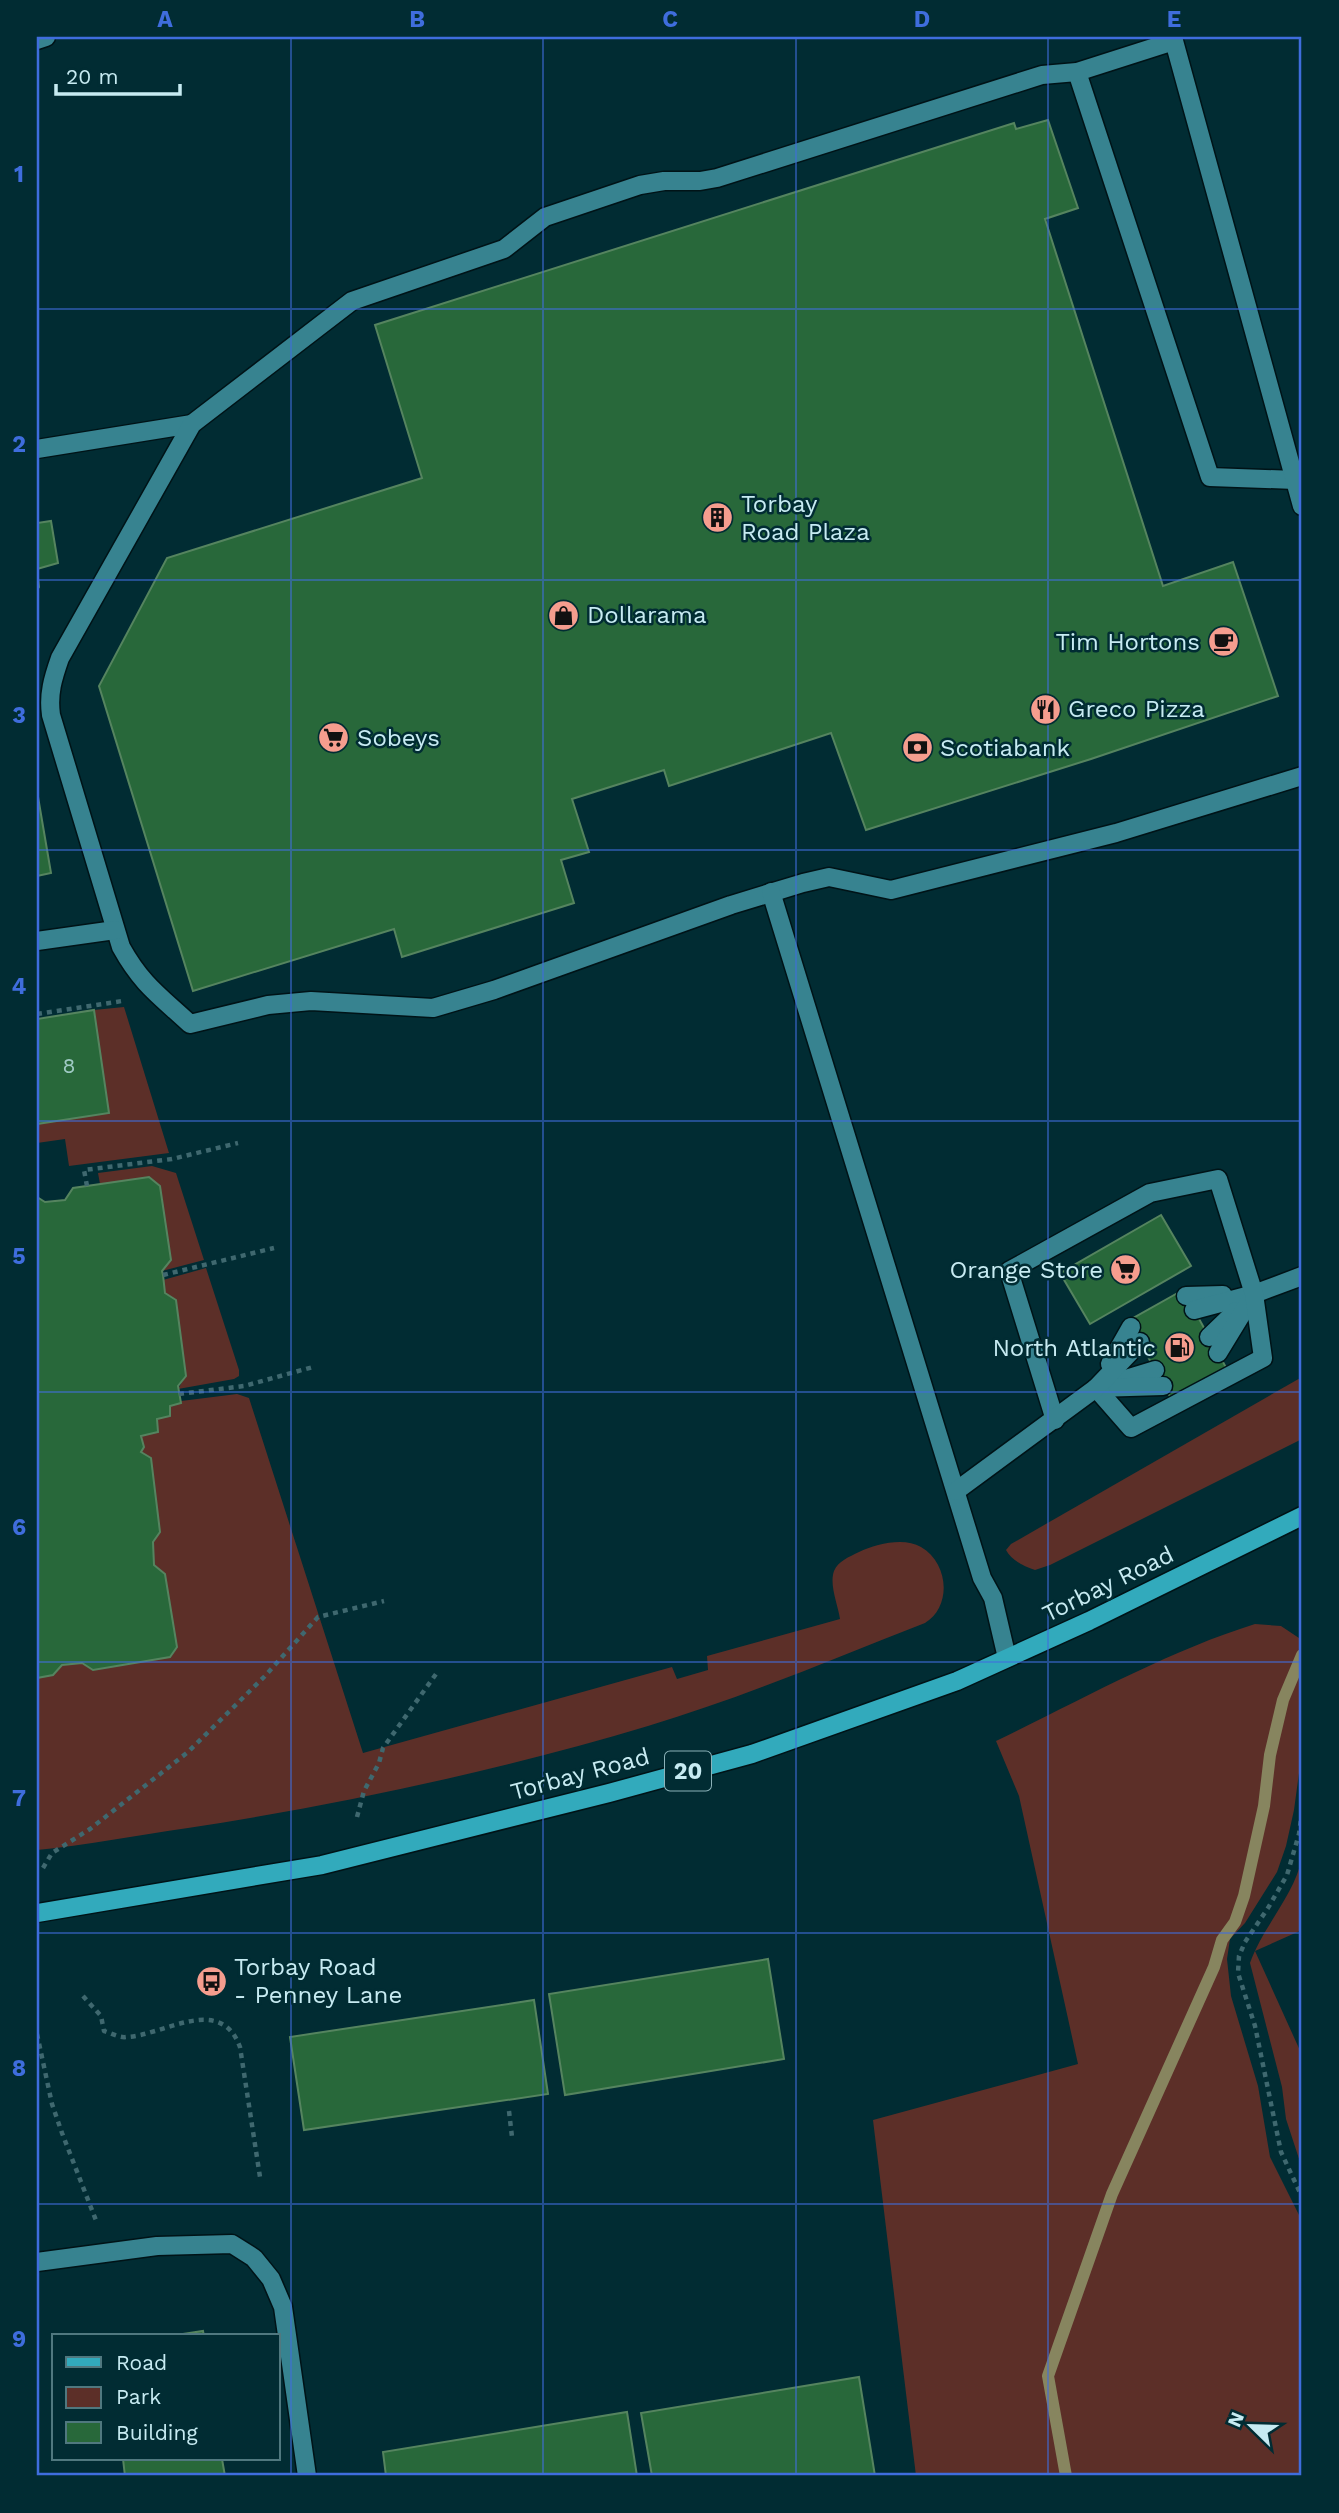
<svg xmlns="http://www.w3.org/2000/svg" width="1339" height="2513" font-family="'Work Sans',sans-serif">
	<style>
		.green { fill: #5c2f28 }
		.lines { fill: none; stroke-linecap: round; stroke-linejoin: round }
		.stream { stroke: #87855f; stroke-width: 12 }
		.building { fill: #28683a; stroke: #55845f; stroke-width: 2 }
		.service-casing { stroke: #001317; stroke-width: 21 }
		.minor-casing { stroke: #001317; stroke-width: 21 }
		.primary-casing { stroke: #001317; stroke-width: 21 }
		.path { stroke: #3f686f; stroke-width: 4.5; stroke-dasharray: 5 5; stroke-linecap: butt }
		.service { stroke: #378390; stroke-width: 18 }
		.minor { stroke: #378390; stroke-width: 18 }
		.primary { stroke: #32aabc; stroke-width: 18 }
		.grid { fill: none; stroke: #3f6ddd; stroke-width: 2; stroke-opacity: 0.55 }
		.labels { text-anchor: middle; stroke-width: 5; stroke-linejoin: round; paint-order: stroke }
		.number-label { font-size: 21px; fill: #9fcac4 }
		.shield { fill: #012c33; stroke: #8cb2b9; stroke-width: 2 }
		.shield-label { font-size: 23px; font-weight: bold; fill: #c7ebf2 }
		.poi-label { font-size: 24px; fill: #c7ebf2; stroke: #012c33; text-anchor: start }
		.street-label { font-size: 24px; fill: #c7ebf2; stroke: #012c33 }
		.neatline { fill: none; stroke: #3f6ddd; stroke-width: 2.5 }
		.grid-label { font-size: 23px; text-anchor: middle; font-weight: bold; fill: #3f6ddd }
	</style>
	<rect width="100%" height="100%" fill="#012c33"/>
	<g class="green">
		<polygon points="124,1007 169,1153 69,1166 65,1139 37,1143 37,1124 109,1112 94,1010"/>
		<polygon points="152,1166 176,1173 204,1260 162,1271 171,1259 160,1186 149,1177 100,1184 98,1173"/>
		<polygon points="206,1268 239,1370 239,1376 234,1379 178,1389 186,1375 176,1300 165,1293 163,1280"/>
		<path d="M1302 1377V1439L1050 1565 1035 1570C1024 1566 1012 1561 1006 1550L1011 1544Z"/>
		<path d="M237 1394 249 1398 363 1753 672 1667 677 1679 708 1670 707 1656 840 1619C838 1605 829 1585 834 1571 838 1561 849 1557 859 1552 876 1544 904 1537 921 1547 949 1563 952 1607 925 1623 833 1659 742 1698 648 1726 498 1771 343 1804 188 1828 138 1835 88 1845 37 1850V1678L53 1675 62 1665 82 1663 93 1670 170 1657 177 1647 165 1574 154 1565 153 1542 160 1532 151 1458 141 1452 144 1447 141 1436 158 1432 157 1419 170 1416V1406L181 1403V1401Z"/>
		<path d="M1255 1624 1281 1626 1302 1640V1751L1294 1810 1286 1846 1277 1872 1245 1923 1230 1939 1227 1959 1231 1996 1258 2086 1270 2157 1302 2221V2476H916L873 2120 1078 2064 1019 1796 996 1741C1079 1701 1168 1651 1255 1624Z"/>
		<path d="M1302 1858V1930L1255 1951 1302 2055V2168L1286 2119 1282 2087 1250 1963C1263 1926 1294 1896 1302 1858Z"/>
	</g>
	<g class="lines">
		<polyline class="stream" points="1066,2476 1048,2376 1112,2194 1214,1967 1222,1940 1235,1922 1244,1896 1264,1806 1270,1755 1283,1700 1302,1655"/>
	</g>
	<g class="building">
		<polygon points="1048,120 1078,208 1045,219 1163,586 1233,562 1278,696 1091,759 866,830 831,733 669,786 664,770 572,799 589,852 561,860 574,903 402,957 394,929 193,991 99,686 167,558 422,478 375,325 1014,123 1016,129"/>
		<polygon points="51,521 58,563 37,569 39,587 37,590 37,523"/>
		<polygon points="37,791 51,873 37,876"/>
		<polygon points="94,1010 109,1113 37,1124 37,1019"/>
		<polygon points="149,1177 160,1186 171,1260 162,1271 163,1275 165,1293 176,1300 186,1376 178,1386 181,1403 170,1406 170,1416 157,1419 158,1432 141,1436 144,1447 141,1452 151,1458 160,1532 153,1542 154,1565 165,1574 177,1647 170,1657 93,1670 82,1663 62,1665 53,1675 37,1678 37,1197 45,1202 65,1200 73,1188"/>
		<polygon points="1161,1215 1191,1266 1090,1324 1060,1273"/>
		<polygon points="1183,1290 1228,1371 1173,1402 1128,1321"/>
		<polygon points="768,1959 784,2059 565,2095 549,1994"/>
		<polygon points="534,2000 548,2094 304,2130 290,2037"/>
		<polygon points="203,2331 204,2336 170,2336"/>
		<polygon points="859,2377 875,2476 652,2476 641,2413"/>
		<polygon points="627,2412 637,2476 386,2476 383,2452"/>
		<polygon points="123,2459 222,2459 225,2476 125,2476"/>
	</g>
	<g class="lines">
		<defs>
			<g id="service">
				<polyline points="1077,72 1210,477 1295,480 1302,478"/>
				<polyline points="37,449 192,424"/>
				<path d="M1302 506 1174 41 1077 72 1042 75 717 178 700 181H664L640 185 545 217 504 249 352 301 192 424 60 658C53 678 48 694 51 715L121 947C142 985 160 996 190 1024L268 1005 311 1001 433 1008 494 990 731 905 803 883 829 877 891 890 1116 833 1302 776"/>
				<polyline points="771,892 982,1578 993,1598 1007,1658"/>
				<polyline points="37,941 115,930"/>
				<polyline points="1186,1296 1223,1295"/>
				<polyline points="1194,1310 1254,1294 1302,1276"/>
				<polyline points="1209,1337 1236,1311"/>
				<polyline points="1218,1353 1254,1294"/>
				<polyline points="1110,1364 1131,1327"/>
				<polyline points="1119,1381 1155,1370"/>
				<polyline points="1096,1388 1163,1386"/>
				<polyline points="1055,1420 1009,1271 1150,1193 1218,1179 1254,1294 1263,1358 1131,1428 1096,1388"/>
				<polyline points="956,1491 1096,1388 1140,1342"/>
				<polyline points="37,2262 157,2246 232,2244 254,2258 271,2279 283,2307 307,2476"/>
			</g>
			<polyline id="minor" points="37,40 46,37"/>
			<polyline id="primary" points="37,1913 322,1865 609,1793 752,1754 957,1681 1089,1621 1302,1516"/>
		</defs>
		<use href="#service" class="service-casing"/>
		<use href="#minor" class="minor-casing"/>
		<use href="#primary" class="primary-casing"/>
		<g class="path">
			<polyline points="37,1014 122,1001"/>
			<polyline points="87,1186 84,1170 172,1159 238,1143"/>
			<polyline points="163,1275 274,1248"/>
			<polyline points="179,1394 244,1386 313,1367"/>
			<polyline points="1302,1811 1299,1834 1287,1875 1268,1908 1245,1942 1239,1956 1238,1973 1255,2026 1281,2152 1302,2197"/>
			<polyline points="357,1817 364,1791 379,1763 383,1748 436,1674"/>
			<polyline points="43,1868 52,1853 90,1829 188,1752 264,1677 318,1617 384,1601"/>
			<path d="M83 1996 101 2016 104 2031C111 2033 119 2038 126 2037 163 2036 220 1993 240 2047L260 2177"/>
			<polyline points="37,2034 52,2104 62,2133 97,2223"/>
			<polyline points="509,2111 512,2137"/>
		</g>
		<use href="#service" class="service"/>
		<use href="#minor" class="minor"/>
		<use href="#primary" class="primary"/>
	</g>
	<path class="grid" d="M291 37V2476M543 37V2476M796 37V2476M1048 37V2476M37 309H1302M37 580H1302M37 850H1302M37 1121H1302M37 1392H1302M37 1662H1302M37 1933H1302M37 2204H1302"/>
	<defs>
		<symbol id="building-disc" viewBox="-11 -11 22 22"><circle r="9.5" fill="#f59d8e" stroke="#012c33"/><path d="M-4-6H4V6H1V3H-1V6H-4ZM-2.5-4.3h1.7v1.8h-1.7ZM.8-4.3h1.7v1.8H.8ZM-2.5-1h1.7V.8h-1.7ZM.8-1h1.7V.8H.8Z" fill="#111"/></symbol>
		<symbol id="shop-disc" viewBox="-11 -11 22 22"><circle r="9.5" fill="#f59d8e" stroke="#012c33"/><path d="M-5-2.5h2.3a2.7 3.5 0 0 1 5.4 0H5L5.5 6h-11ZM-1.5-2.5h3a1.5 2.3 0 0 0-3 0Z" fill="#111"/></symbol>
		<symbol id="cafe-disc" viewBox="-11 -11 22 22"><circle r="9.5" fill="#f59d8e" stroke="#012c33"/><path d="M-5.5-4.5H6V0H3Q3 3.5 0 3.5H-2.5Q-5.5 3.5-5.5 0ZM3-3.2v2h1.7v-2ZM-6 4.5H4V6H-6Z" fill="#111"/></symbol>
		<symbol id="restaurant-disc" viewBox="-11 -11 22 22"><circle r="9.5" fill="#f59d8e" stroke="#012c33"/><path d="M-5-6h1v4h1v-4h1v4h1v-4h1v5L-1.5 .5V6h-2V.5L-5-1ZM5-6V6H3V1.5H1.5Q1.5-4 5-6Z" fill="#111"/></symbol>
		<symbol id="supermarket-disc" viewBox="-11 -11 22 22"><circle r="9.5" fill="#f59d8e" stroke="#012c33"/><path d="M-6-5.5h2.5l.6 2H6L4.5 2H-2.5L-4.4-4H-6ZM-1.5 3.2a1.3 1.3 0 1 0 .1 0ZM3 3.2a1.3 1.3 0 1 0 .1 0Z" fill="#111"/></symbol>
		<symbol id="bank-disc" viewBox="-11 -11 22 22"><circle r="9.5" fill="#f59d8e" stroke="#012c33"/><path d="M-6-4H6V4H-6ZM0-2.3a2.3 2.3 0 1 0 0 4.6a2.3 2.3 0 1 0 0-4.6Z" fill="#111"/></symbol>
		<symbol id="fuel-disc" viewBox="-11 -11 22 22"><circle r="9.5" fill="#f59d8e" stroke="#012c33"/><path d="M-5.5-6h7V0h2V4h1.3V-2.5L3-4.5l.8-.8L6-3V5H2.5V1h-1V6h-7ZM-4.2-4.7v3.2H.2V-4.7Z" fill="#111"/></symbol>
		<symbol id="bus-disc" viewBox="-11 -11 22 22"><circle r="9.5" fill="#f59d8e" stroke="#012c33"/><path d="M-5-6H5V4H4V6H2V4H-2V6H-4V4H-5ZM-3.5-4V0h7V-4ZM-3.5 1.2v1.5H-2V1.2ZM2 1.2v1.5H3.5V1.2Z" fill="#111"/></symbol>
	</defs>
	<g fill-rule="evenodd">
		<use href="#building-disc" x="700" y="500" width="35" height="35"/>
		<use href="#shop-disc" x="546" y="598" width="35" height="35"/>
		<use href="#cafe-disc" x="1206" y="624" width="35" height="35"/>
		<use href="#restaurant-disc" x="1028" y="692" width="35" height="35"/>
		<use href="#supermarket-disc" x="316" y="720" width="35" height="35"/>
		<use href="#bank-disc" x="900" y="730" width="35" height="35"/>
		<use href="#supermarket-disc" x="1108" y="1252" width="35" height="35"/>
		<use href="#fuel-disc" x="1162" y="1330" width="35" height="35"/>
		<use href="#bus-disc" x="194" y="1964" width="35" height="35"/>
	</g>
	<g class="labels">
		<g class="number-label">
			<text x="69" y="1073">8</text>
		</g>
		<rect class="shield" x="665" y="1751.5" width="46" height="39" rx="5"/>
		<g class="shield-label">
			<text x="688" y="1779">20</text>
		</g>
		<g class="poi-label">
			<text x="741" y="512">Torbay<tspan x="741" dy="28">Road Plaza</tspan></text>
			<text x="587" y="623">Dollarama</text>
			<text x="1200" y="650" text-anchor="end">Tim Hortons</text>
			<text x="1068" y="717">Greco Pizza</text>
			<text x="357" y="746">Sobeys</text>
			<text x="940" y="756">Scotiabank</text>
			<text x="1103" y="1278" text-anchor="end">Orange Store</text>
			<text x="1156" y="1356" text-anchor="end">North Atlantic</text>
			<text x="234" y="1975">Torbay Road<tspan x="234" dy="28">- Penney Lane</tspan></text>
		</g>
		<g class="street-label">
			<text transform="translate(1108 1584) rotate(-26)" y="8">Torbay Road</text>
			<text transform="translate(580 1774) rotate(-15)" y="8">Torbay Road</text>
		</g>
	</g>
	<rect width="1339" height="2513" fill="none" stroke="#012c33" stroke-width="77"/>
	<rect x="52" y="2334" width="228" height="126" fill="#012c33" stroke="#50787f" stroke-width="2"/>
	<rect x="66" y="2357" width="35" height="10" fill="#32aabc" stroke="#50787f" stroke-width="2"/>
	<text x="116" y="2370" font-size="21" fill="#c7ebf2">Road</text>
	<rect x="66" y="2387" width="35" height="21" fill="#5c2f28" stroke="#50787f" stroke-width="2"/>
	<text x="116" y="2404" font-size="21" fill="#c7ebf2">Park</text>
	<rect x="66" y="2422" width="35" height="21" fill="#28683a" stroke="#50787f" stroke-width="2"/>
	<text x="116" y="2440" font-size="21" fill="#c7ebf2">Building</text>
	<g transform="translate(1251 2426) rotate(293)" stroke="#012c33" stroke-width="5" paint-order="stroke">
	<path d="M0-5L12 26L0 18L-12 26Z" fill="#c7ebf2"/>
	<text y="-10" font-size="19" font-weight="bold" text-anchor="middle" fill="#c7ebf2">N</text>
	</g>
	<path d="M56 84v10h124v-10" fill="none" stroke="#c7ebf2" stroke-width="3.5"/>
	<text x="66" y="84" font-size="21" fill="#c7ebf2" stroke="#012c33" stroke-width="5" paint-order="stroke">20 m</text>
	<rect x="38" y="38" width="1262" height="2436" class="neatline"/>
	<g class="grid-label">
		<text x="165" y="27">A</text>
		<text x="417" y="27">B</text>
		<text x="670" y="27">C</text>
		<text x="922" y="27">D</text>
		<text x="1174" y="27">E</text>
		<text x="19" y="182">1</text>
		<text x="19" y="452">2</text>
		<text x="19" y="723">3</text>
		<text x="19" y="994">4</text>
		<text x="19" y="1264">5</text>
		<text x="19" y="1535">6</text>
		<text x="19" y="1806">7</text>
		<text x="19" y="2076">8</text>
		<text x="19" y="2347">9</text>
	</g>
</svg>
